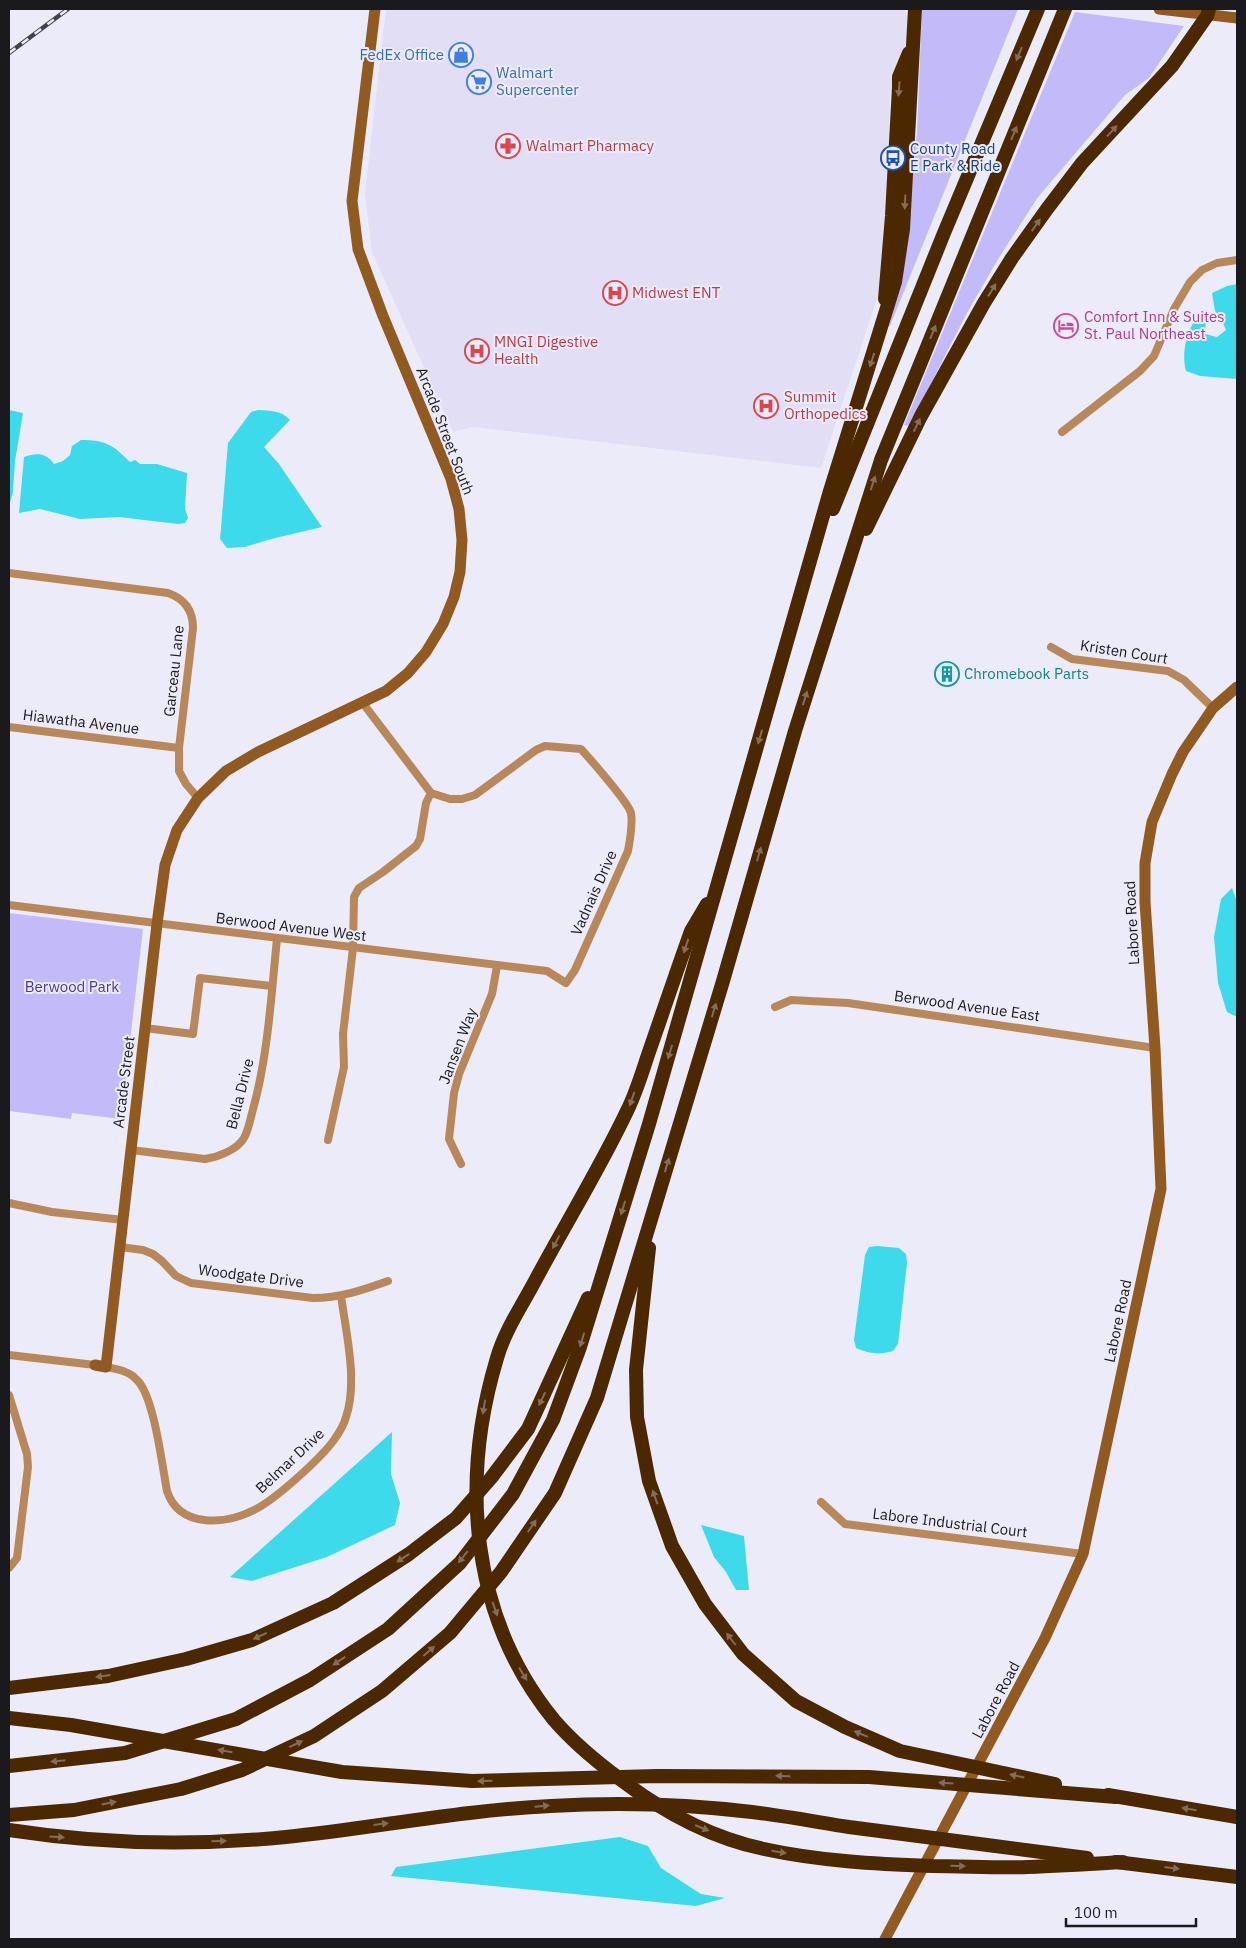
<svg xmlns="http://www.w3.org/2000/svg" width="1246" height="1948" font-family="'IBM Plex Sans',sans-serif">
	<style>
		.built { fill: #e1def5 }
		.green { fill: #c3bafa }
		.water { fill: #3ddaeb }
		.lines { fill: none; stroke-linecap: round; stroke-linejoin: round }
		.street { stroke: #b8885b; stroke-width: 8 }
		.secondary { stroke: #915a20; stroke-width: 11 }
		.highway { stroke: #4c2800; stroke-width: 14 }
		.rail-casing { stroke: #434249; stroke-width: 4.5 }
		.rail { stroke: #ecebfa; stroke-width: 2.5; stroke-dasharray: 8; stroke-linecap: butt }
		.oneway { fill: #846c58 }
		.labels { text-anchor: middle; stroke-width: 4; stroke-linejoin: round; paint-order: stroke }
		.shop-label { font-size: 15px; fill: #366cbe; stroke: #ecebfa; text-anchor: end }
		.health-label { font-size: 15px; fill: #be3a42; stroke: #ecebfa; text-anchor: start }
		.transit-label { font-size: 15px; fill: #164399; stroke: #ecebfa; text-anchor: start }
		.hotel-label { font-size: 15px; fill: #b23c85; stroke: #ecebfa; text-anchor: start }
		.street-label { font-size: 15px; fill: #1a191e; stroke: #ecebfa }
		.culture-label { font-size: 15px; fill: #0d838f; stroke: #ecebfa; text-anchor: start }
		.park-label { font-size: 15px; fill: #51359b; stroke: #ecebfa }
	</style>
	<rect width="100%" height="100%" fill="#ecebfa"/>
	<polygon class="built" points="386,9 904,9 907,17 908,27 904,58 890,93 887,237 884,277 821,468 473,427 453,432 372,252 365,193"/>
	<g class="green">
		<polygon points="922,9 1018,9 890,326 887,327 905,236 917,133"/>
		<polygon points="1075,12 1184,26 1149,78 1125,95 1038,197 1000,256 968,311 909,426 904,425"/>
		<polygon points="9,913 143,929 121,1119 72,1113 71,1119 9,1111"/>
	</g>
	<g class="water">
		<path d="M1237 284V379L1200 376 1186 371C1181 351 1187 330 1199 314L1206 320 1205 334 1217 337 1226 330 1222 320 1215 311 1212 293 1227 286Z"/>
		<polygon points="9,410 23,413 15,461 13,492 9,506"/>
		<path d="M258 410C271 411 281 410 290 420L264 447 279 464 322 527 271 539 245 547 227 548 220 539 221 528 228 443 251 412Z"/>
		<path d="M81 440C106 440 113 445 130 462L135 460 140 464H157L187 473 185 509 188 518 185 523 178 524 119 517 80 519 40 509 19 513 24 457C36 453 46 452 54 464L63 461 70 455 72 446Z"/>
		<polygon points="1232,888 1237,902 1237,1017 1227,1012 1218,983 1214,937 1221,899"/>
		<path d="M877 1246 899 1248 906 1254 907 1263 898 1344 893 1351C880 1355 869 1354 856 1348L854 1340 865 1255 869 1247Z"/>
		<polygon points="392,1432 391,1474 400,1503 395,1525 327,1557 252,1581 230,1577"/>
		<polygon points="701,1525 744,1536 749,1590 736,1590 726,1572 714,1557"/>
		<polygon points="620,1837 648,1846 661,1868 701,1894 725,1898 696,1906 391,1876 396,1867"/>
	</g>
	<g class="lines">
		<g class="street">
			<polyline points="1062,432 1140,371 1154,356 1174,309 1190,282 1202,270 1217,263 1237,260"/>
			<path d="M9 573 168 593C185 599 193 611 193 628L179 748V771L186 784 198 798"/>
			<polyline points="1051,647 1072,659 1168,671 1184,680 1213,708"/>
			<polyline points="9,727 179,748"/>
			<path d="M9 905 547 971 566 983 575 970 628 851C630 839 633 825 631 813 628 802 590 759 581 749L545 746 536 750 475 795 462 799H450L431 793 362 702"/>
			<polyline points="775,1007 791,1000 848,1003 1155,1048"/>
			<polyline points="145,1028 193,1034 200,978 272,986"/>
			<polyline points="328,1140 344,1067 343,1034 353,948 354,897 359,888 383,872 416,846 420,839 426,803 431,793"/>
			<path d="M131 1150 205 1159C218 1157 237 1150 244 1138 248 1131 250 1121 252 1113 268 1057 271 997 277 939"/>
			<polyline points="461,1164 449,1139 454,1093 459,1074 492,994 497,966"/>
			<polyline points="9,1203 52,1212 123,1220"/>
			<path d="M120 1247 143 1250 153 1254 162 1261 176 1276 191 1283 313 1298C340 1298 363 1290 388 1281"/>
			<polyline points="9,1355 95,1365"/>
			<path d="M106 1367C117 1369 129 1371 137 1380 154 1396 162 1465 167 1491 179 1528 225 1525 254 1510 275 1500 320 1459 334 1440 339 1433 344 1425 346 1417 358 1382 346 1332 341 1296"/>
			<polyline points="9,1395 27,1454 28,1467 17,1558 9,1568"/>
			<polyline points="821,1502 845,1524 1083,1554"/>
		</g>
		<g class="secondary">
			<polyline points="1159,9 1237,18"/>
			<polyline points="95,1365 106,1367 157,924 165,865 177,830 198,798 226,771 258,752 386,691 408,673 426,652 443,624 454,597 460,572 462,540 459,509 451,479 383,316 358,249 352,201 375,9"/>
			<polyline points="885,1939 1045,1638 1083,1554 1161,1189 1155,1048 1145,902 1145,863 1152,822 1172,774 1183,752 1213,708 1237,687"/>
		</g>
		<g class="highway">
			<polyline points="885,299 892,216 899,87 899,77 909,53"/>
			<polyline points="833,509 944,233 1038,9"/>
			<polyline points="866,529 921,416 984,303 1012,258 1047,209 1082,163 1172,66 1207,16 1209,9"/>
			<path d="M707 904 691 931C677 970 664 1009 650 1049 643 1069 637 1091 627 1111 600 1168 566 1223 536 1279 523 1304 505 1330 497 1358 460 1481 470 1617 554 1720 573 1742 597 1762 620 1779 662 1811 712 1838 764 1849 819 1861 876 1864 932 1866 964 1866 996 1868 1028 1867 1060 1866 1091 1864 1123 1862"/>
			<polyline points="649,1248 636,1370 637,1417 649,1481 672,1546 705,1604 743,1654 796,1701 845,1727 900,1751 1055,1784"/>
			<polyline points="9,1688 108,1676 186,1659 252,1640 333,1603 409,1554 456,1518 491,1478 528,1429 588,1298"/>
			<polyline points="9,1718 71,1725 342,1772 472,1781 657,1776 869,1777 1116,1797"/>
			<polyline points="9,1766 125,1753 236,1719 310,1680 388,1629 460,1563 513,1494 553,1420 580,1347 649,1124 830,491 895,282 903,229 915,9"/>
			<polyline points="1108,1795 1237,1817"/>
			<polyline points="9,1815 74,1810 181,1789 242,1770 314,1736 382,1691 450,1633 501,1572 555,1493 597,1398 723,981 795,731 881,460 1065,9"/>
			<path d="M9 1830C100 1844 194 1846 286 1837 374 1828 462 1810 551 1806 618 1802 686 1804 752 1812 785 1816 817 1822 849 1827 928 1838 1008 1847 1087 1858"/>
			<polyline points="1116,1862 1237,1877"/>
		</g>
		<defs>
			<polyline id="rail" points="9,53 68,9"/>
		</defs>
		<use href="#rail" class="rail-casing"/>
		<use href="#rail" class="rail"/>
	</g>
	<defs><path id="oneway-solid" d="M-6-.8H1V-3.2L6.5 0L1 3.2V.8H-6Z" transform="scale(1.25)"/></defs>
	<g class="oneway">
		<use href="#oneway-solid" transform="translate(1019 54) rotate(113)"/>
		<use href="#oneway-solid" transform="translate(899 89) rotate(94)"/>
		<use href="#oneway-solid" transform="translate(1112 131) rotate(-47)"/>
		<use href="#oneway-solid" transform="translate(1014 133) rotate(-68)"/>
		<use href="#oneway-solid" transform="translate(905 202) rotate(93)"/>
		<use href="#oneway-solid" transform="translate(1036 225) rotate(-55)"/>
		<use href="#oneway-solid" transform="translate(992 290) rotate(-58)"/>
		<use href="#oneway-solid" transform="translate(933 332) rotate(-68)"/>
		<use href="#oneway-solid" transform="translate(872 360) rotate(108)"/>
		<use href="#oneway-solid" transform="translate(917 425) rotate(-64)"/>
		<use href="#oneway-solid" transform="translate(873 483) rotate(-72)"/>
		<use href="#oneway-solid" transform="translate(805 698) rotate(-73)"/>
		<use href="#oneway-solid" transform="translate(760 737) rotate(106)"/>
		<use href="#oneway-solid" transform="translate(759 854) rotate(-74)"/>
		<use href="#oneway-solid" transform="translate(686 946) rotate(109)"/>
		<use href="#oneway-solid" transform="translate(714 1010) rotate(-73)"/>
		<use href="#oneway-solid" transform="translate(670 1052) rotate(106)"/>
		<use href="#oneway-solid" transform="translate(632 1099) rotate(109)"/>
		<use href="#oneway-solid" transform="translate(667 1165) rotate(-73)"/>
		<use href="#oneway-solid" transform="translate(623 1208) rotate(107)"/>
		<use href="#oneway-solid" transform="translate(556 1242) rotate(118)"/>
		<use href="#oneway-solid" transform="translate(582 1340) rotate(107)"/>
		<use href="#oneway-solid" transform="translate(542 1399) rotate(115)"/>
		<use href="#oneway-solid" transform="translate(484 1407) rotate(99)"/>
		<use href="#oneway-solid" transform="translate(655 1497) rotate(-109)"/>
		<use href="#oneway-solid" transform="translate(532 1526) rotate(-56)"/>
		<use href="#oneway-solid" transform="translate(463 1557) rotate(129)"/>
		<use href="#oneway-solid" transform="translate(403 1558) rotate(147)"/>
		<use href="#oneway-solid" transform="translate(495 1609) rotate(70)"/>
		<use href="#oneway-solid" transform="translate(260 1636) rotate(155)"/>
		<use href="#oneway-solid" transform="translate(731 1639) rotate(-127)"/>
		<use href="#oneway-solid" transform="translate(429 1651) rotate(-41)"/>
		<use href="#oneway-solid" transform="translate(339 1661) rotate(146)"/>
		<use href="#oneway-solid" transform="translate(523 1674) rotate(58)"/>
		<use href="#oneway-solid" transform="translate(103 1676) rotate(172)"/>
		<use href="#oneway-solid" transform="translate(861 1734) rotate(-157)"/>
		<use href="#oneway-solid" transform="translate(296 1744) rotate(-25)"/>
		<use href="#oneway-solid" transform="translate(225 1751) rotate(-170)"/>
		<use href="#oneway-solid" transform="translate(58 1761) rotate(174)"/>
		<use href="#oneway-solid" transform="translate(783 1776) rotate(-179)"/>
		<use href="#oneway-solid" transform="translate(1017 1776) rotate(-168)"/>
		<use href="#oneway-solid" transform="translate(485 1781) rotate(179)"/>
		<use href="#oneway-solid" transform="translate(946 1783) rotate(-176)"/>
		<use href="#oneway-solid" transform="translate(109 1803) rotate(-11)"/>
		<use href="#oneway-solid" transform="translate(542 1806) rotate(-5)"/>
		<use href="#oneway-solid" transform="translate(1189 1809) rotate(-171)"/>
		<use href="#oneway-solid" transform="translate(381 1824) rotate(-7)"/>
		<use href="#oneway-solid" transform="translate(702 1828) rotate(22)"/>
		<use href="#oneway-solid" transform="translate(57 1837) rotate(4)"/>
		<use href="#oneway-solid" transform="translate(219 1841) rotate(-2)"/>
		<use href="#oneway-solid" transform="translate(779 1852) rotate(9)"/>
		<use href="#oneway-solid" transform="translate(958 1866) rotate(1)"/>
		<use href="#oneway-solid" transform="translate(1172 1868) rotate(7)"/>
	</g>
	<defs>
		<symbol id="shop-ring" viewBox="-11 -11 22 22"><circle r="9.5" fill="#ecebfa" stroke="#3f7fe0" stroke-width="1.5"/><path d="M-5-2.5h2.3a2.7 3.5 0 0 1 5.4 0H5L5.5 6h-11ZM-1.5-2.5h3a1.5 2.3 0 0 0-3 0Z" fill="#3f7fe0"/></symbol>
		<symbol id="supermarket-ring" viewBox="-11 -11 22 22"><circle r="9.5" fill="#ecebfa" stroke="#3f7fe0" stroke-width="1.5"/><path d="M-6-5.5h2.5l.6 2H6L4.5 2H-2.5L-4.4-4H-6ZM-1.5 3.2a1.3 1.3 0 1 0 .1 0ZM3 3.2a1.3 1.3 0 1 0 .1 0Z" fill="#3f7fe0"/></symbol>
		<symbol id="pharmacy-ring" viewBox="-11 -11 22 22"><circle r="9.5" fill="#ecebfa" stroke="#e0444e" stroke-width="1.5"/><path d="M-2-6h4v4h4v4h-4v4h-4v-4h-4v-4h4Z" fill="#e0444e"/></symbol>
		<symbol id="bus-ring" viewBox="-11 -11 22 22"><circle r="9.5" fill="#ecebfa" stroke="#1a4fb4" stroke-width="1.5"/><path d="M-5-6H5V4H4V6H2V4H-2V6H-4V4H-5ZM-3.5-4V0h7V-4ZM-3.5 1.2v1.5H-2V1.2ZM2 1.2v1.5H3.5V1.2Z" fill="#1a4fb4"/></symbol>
		<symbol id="hospital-ring" viewBox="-11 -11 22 22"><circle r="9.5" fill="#ecebfa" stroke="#e0444e" stroke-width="1.5"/><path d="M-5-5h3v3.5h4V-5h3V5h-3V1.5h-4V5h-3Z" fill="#e0444e"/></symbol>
		<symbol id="hotel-ring" viewBox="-11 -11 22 22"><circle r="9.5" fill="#ecebfa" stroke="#d1479c" stroke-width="1.5"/><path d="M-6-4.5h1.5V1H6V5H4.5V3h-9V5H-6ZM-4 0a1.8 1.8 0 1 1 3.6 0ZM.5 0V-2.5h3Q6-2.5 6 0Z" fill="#d1479c"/></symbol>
		<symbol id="building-ring" viewBox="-11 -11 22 22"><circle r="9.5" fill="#ecebfa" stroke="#0f9aa8" stroke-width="1.5"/><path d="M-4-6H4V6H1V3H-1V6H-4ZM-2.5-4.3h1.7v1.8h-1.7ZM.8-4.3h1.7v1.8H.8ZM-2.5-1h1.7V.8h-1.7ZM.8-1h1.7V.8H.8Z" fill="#0f9aa8"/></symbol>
	</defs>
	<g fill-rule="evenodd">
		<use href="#shop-ring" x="447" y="41" width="28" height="28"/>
		<use href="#supermarket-ring" x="465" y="68" width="28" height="28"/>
		<use href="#pharmacy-ring" x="494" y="132" width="28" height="28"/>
		<use href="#bus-ring" x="879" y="144" width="28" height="28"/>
		<use href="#hospital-ring" x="601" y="279" width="28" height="28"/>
		<use href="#hotel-ring" x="1052" y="312" width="28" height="28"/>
		<use href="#hospital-ring" x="463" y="337" width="28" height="28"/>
		<use href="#hospital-ring" x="752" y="392" width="28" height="28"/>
		<use href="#building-ring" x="933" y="660" width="28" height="28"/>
	</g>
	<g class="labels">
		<g class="shop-label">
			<text x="444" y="60">FedEx Office</text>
			<text x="496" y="78" text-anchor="start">Walmart<tspan x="496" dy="17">Supercenter</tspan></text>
		</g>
		<g class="health-label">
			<text x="526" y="151">Walmart Pharmacy</text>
			<text x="632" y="298">Midwest ENT</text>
			<text x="494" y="347">MNGI Digestive<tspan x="494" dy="17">Health</tspan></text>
			<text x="784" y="402">Summit<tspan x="784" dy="17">Orthopedics</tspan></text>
		</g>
		<g class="transit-label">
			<text x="910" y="154">County Road<tspan x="910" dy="17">E Park &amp; Ride</tspan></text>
		</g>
		<g class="hotel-label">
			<text x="1084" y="322">Comfort Inn &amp; Suites<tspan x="1084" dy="17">St. Paul Northeast</tspan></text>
		</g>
		<g class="street-label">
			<text transform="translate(445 431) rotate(69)" y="5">Arcade Street South</text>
			<text transform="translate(1124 652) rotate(9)" y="5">Kristen Court</text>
			<text transform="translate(174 671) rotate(-84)" y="5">Garceau Lane</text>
			<text transform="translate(81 722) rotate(7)" y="5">Hiawatha Avenue</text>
			<text transform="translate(594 893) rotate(-66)" y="5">Vadnais Drive</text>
			<text transform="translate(1132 923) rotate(-93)" y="5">Labore Road</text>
			<text transform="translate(291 927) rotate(7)" y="5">Berwood Avenue West</text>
			<text transform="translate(967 1006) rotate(8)" y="5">Berwood Avenue East</text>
			<text transform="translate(458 1046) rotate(-69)" y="5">Jansen Way</text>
			<text transform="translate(124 1082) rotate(-83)" y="5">Arcade Street</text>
			<text transform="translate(240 1094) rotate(-76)" y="5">Bella Drive</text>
			<text transform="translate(251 1276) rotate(7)" y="5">Woodgate Drive</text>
			<text transform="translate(1118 1321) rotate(-78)" y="5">Labore Road</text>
			<text transform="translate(290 1461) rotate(-43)" y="5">Belmar Drive</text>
			<text transform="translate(950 1523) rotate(7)" y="5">Labore Industrial Court</text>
			<text transform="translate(996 1700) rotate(-62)" y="5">Labore Road</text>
		</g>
		<g class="culture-label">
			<text x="964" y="679">Chromebook Parts</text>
		</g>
		<g class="park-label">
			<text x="72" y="992">Berwood Park</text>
		</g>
	</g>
	<rect width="1246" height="1948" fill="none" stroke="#1a191e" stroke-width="20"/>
	<path d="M1066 1918v8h130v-8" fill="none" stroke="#1a191e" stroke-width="2.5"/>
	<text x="1074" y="1918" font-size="15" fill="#1a191e" stroke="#ecebfa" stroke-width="4" paint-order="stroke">100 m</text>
</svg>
